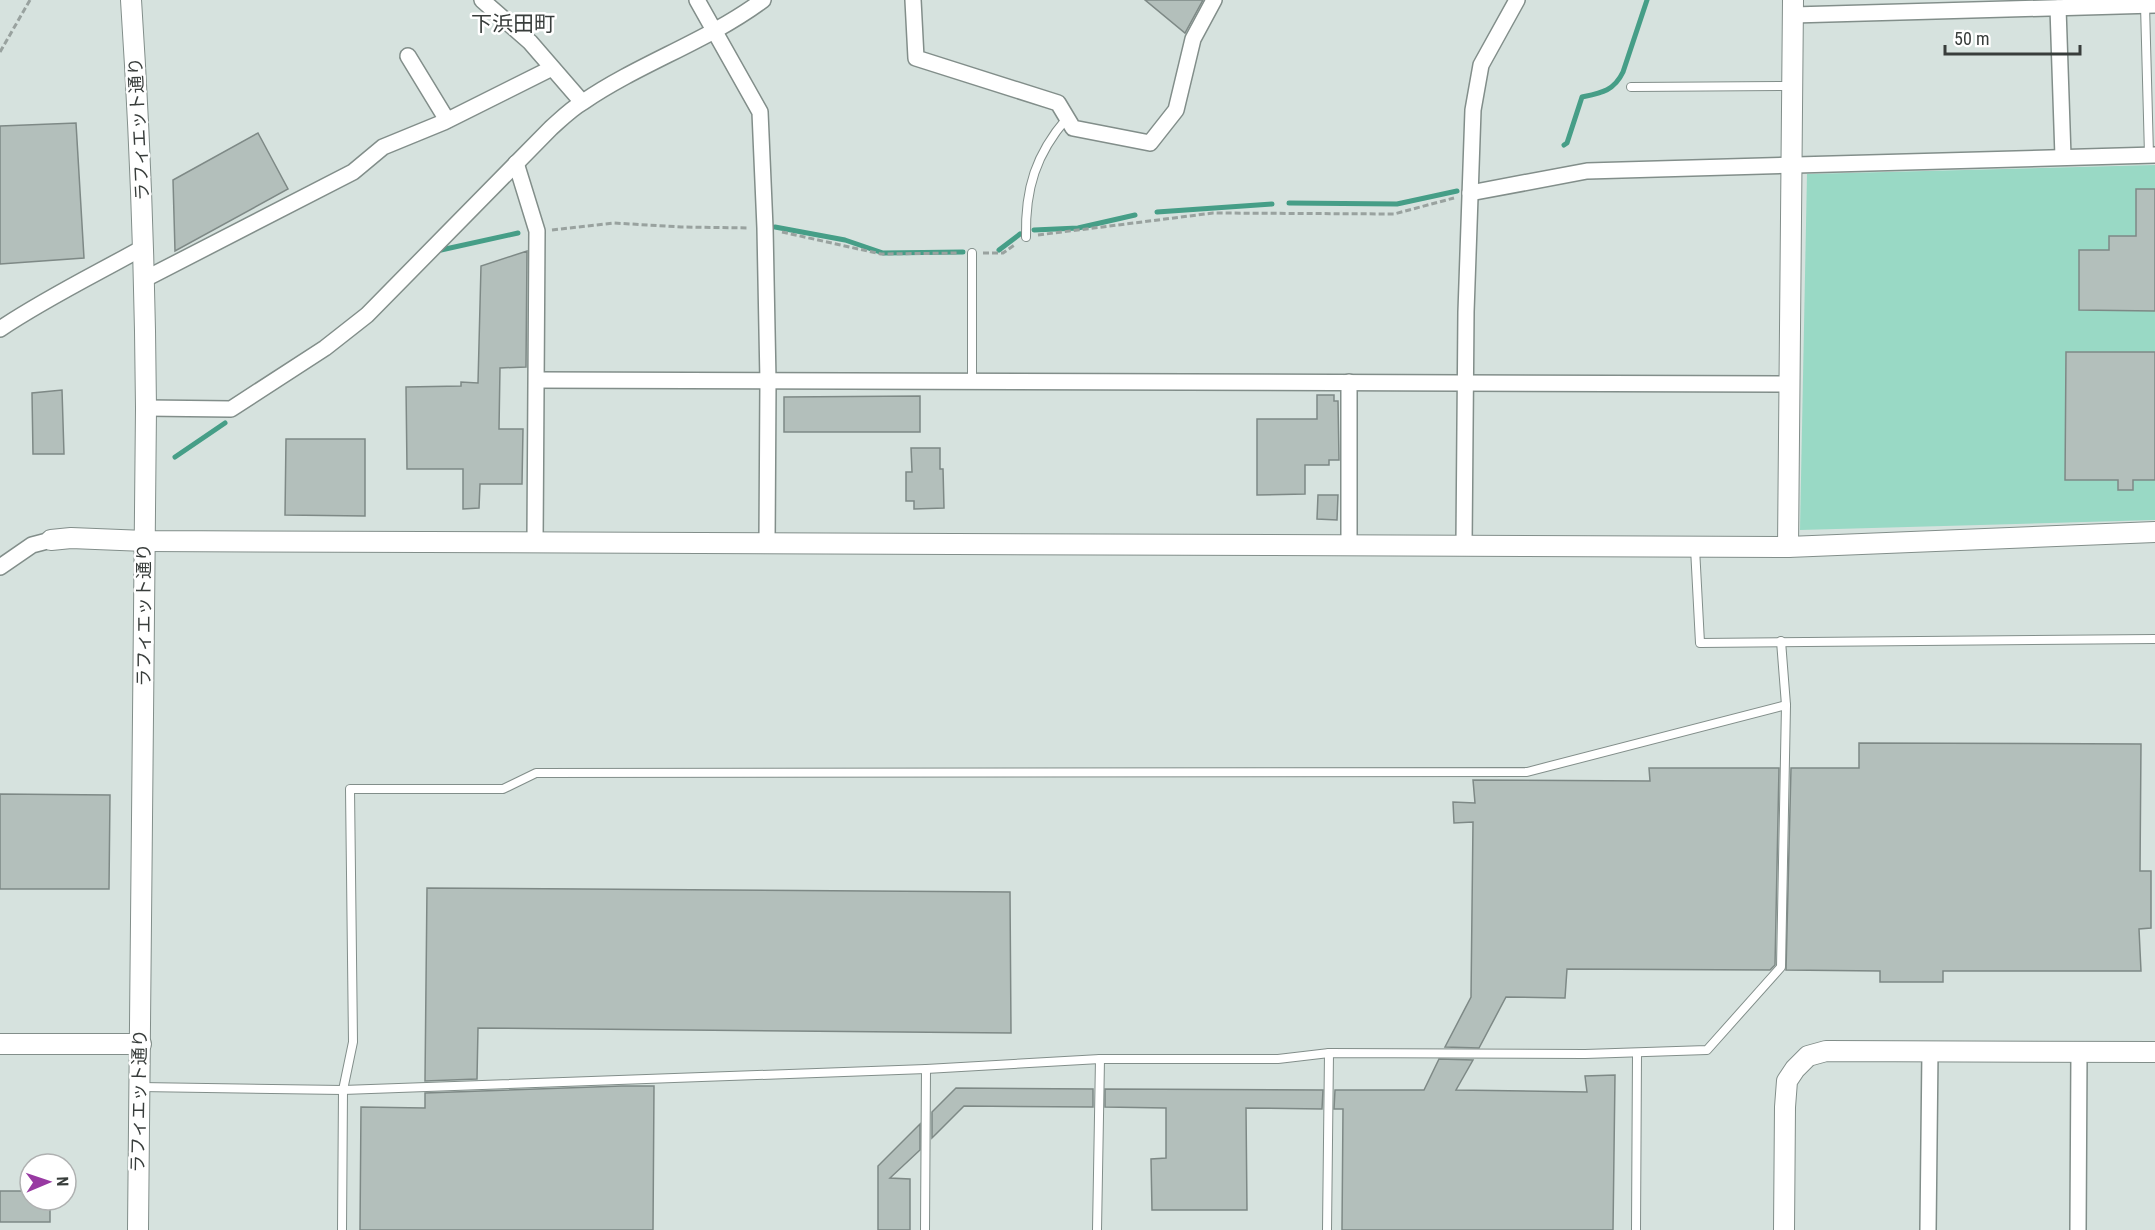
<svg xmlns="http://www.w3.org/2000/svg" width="2155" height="1230" font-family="'Roboto Condensed','Noto Sans JP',sans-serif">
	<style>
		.green { fill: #99d9c5 }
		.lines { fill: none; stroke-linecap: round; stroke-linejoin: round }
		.stream { stroke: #469e87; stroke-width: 5 }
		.building { fill: #b3bfbb; stroke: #7e8986; stroke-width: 1.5 }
		.service-casing { stroke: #828e8a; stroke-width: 10 }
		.minor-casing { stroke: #828e8a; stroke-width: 18 }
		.tertiary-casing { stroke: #828e8a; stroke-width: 22 }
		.path { stroke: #99a29f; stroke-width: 3; stroke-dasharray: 6 3; stroke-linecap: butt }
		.service { stroke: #fff; stroke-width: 8 }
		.minor { stroke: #fff; stroke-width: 15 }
		.tertiary { stroke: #fff; stroke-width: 20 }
		.labels { text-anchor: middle; stroke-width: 5; stroke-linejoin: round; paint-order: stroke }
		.street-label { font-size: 18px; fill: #383d3b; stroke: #fff }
		.quarter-label { font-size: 21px; fill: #383d3b; stroke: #fff }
	</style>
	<rect width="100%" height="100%" fill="#d6e2de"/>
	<polygon class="green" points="2155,165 2155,520 1800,530 1807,174"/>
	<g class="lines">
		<g class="stream">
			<path d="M1564 145 1567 143 1582 97C1601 93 1614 91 1623 72L1647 0"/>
			<polyline points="1289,203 1397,204 1457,191"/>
			<polyline points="1157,212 1272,204"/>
			<polyline points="775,227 845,240 883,253 963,252"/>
			<polyline points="1034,230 1078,228 1135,215"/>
			<polyline points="441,250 518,233"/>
			<polyline points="999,250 1020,234"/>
			<polyline points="175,457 225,423"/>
		</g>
	</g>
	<g class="building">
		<polygon points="1145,0 1203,0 1185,33"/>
		<polygon points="76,123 84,258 0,264 0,126"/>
		<polygon points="258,133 288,189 175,251 173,180"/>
		<polygon points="2136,189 2155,189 2155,311 2079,310 2079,250 2109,250 2109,236 2136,236"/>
		<polygon points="527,251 526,367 500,368 499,429 523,429 522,484 480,484 479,508 463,509 463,469 407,469 406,387 461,386 461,382 478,383 481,266"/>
		<polygon points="2066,352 2155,352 2155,480 2133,480 2133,490 2118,490 2118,480 2065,480"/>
		<polygon points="62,390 64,454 33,454 32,393"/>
		<polygon points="1317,395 1334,395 1334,401 1338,401 1339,460 1329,460 1329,465 1305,465 1305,494 1257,495 1257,419 1317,419"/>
		<polygon points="920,396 920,432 784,432 784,397"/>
		<polygon points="286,439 365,439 365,516 285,515"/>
		<polygon points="911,448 940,448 940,469 943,469 944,508 914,509 914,501 906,501 906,472 912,472"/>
		<polygon points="1318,495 1338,495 1337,520 1317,519"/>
		<polygon points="1859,743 2141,744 2140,871 2151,871 2151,928 2139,929 2141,971 1943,971 1943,982 1880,982 1880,971 1786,970 1791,768 1859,768"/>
		<polygon points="1649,768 1779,768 1775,965 1770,970 1567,969 1565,998 1506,997 1479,1048 1445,1047 1471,997 1473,822 1454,823 1453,802 1475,803 1473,780 1650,781"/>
		<polygon points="0,794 110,795 109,889 0,889"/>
		<polygon points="427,888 1010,892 1011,1033 478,1028 477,1079 425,1081"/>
		<polygon points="1439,1059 1473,1060 1456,1090 1587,1092 1585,1076 1615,1075 1613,1230 1342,1230 1343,1109 1334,1109 1335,1090 1424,1090"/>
		<polygon points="622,1086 654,1086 653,1230 360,1230 361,1107 425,1108 425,1093"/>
		<polygon points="956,1088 1093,1089 1093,1107 964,1106 932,1138 932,1112"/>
		<polygon points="1105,1089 1323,1090 1322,1109 1246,1108 1247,1210 1152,1210 1151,1159 1166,1158 1166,1108 1105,1107"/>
		<polygon points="920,1124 920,1150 890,1178 910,1179 910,1230 878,1230 878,1166"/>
		<polygon points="0,1191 30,1191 30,1200 50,1200 50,1222 0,1222"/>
	</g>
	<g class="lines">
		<defs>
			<g id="service">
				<polyline points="2145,5 2149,155"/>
				<polyline points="1631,87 1791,86"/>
				<path d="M1026 237C1025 188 1036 154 1067 118"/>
				<polyline points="972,381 972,253"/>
				<polyline points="1695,548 1700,643 2155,639"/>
				<polyline points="140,1087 343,1090 926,1069 1100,1059 1278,1059 1329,1053 1585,1054 1707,1050 1781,967 1786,705 1781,641"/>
				<polyline points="342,1230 343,1090 353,1042 350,789 503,789 536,773 1527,772 1786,705"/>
				<polyline points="925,1230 926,1069"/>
				<polyline points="1097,1230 1100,1059"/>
				<polyline points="1327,1230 1329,1053"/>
				<polyline points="1636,1230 1637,1053"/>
			</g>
			<g id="minor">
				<polyline points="482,0 530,42 582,102"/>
				<polyline points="697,0 760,112 765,228 768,381 767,543"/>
				<polyline points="913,0 916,58 1058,103 1073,128 1150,143 1176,110 1193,39 1214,0"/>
				<polyline points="2058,8 2063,157"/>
				<polyline points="1793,15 2155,5"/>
				<polyline points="408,56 447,120"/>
				<polyline points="516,163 537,231 535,541"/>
				<polyline points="1470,193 1587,171 2155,155"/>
				<polyline points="145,279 353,172 383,147 444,122 552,68"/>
				<path d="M0 329C46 298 96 274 144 247"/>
				<polyline points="537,380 1790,384"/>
				<polyline points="1349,382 1349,544"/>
				<path d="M146 408 231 409 325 348 367 315 551 128C561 119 571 109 583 102 640 63 708 41 763 0"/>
				<polyline points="1464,544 1466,312 1473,110 1481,65 1517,0"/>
				<polyline points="0,567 32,545 51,540"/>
				<polyline points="1928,1230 1930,1051"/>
				<polyline points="2078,1230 2079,1052"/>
			</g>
			<g id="tertiary">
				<path d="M131 0C140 136 145 272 146 408L138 1230"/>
				<polyline points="51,540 71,538 145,541 1788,547 2155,532"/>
				<polyline points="1788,547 1793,0"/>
				<polyline points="0,1044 141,1044"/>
				<polyline points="1784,1230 1785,1107 1787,1081 1795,1069 1808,1056 1826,1051 2155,1052"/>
			</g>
		</defs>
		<use href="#service" class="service-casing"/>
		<use href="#minor" class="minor-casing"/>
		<use href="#tertiary" class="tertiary-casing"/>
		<g class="path">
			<polyline points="0,52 30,0"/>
			<polyline points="552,230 614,223 681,227 749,228"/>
			<polyline points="782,232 881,254 959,253"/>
			<polyline points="1038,235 1213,213 1394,214 1454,198"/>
			<polyline points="983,253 1003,253 1016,244"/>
		</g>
		<use href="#service" class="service"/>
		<use href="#minor" class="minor"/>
		<use href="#tertiary" class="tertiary"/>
	</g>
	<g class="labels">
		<g class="street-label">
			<text transform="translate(139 129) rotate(-93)" y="6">ラフィエット通り</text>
			<text transform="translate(144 615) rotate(-90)" y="6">ラフィエット通り</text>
			<text transform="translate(139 1101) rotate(-89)" y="6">ラフィエット通り</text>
		</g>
		<g class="quarter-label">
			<text x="513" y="31">下浜田町</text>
		</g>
	</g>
	<g transform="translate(48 1182) rotate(88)"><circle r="28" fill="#ffffff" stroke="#afb1b1" stroke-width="1.5"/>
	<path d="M0-4.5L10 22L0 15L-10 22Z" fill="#9839a2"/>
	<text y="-9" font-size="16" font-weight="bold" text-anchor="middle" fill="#383d3b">N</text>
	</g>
	<path d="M1945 45v9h135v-9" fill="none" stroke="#383d3b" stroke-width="3"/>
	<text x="1954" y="45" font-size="18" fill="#383d3b" stroke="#ffffff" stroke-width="4.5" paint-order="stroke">50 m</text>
</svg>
